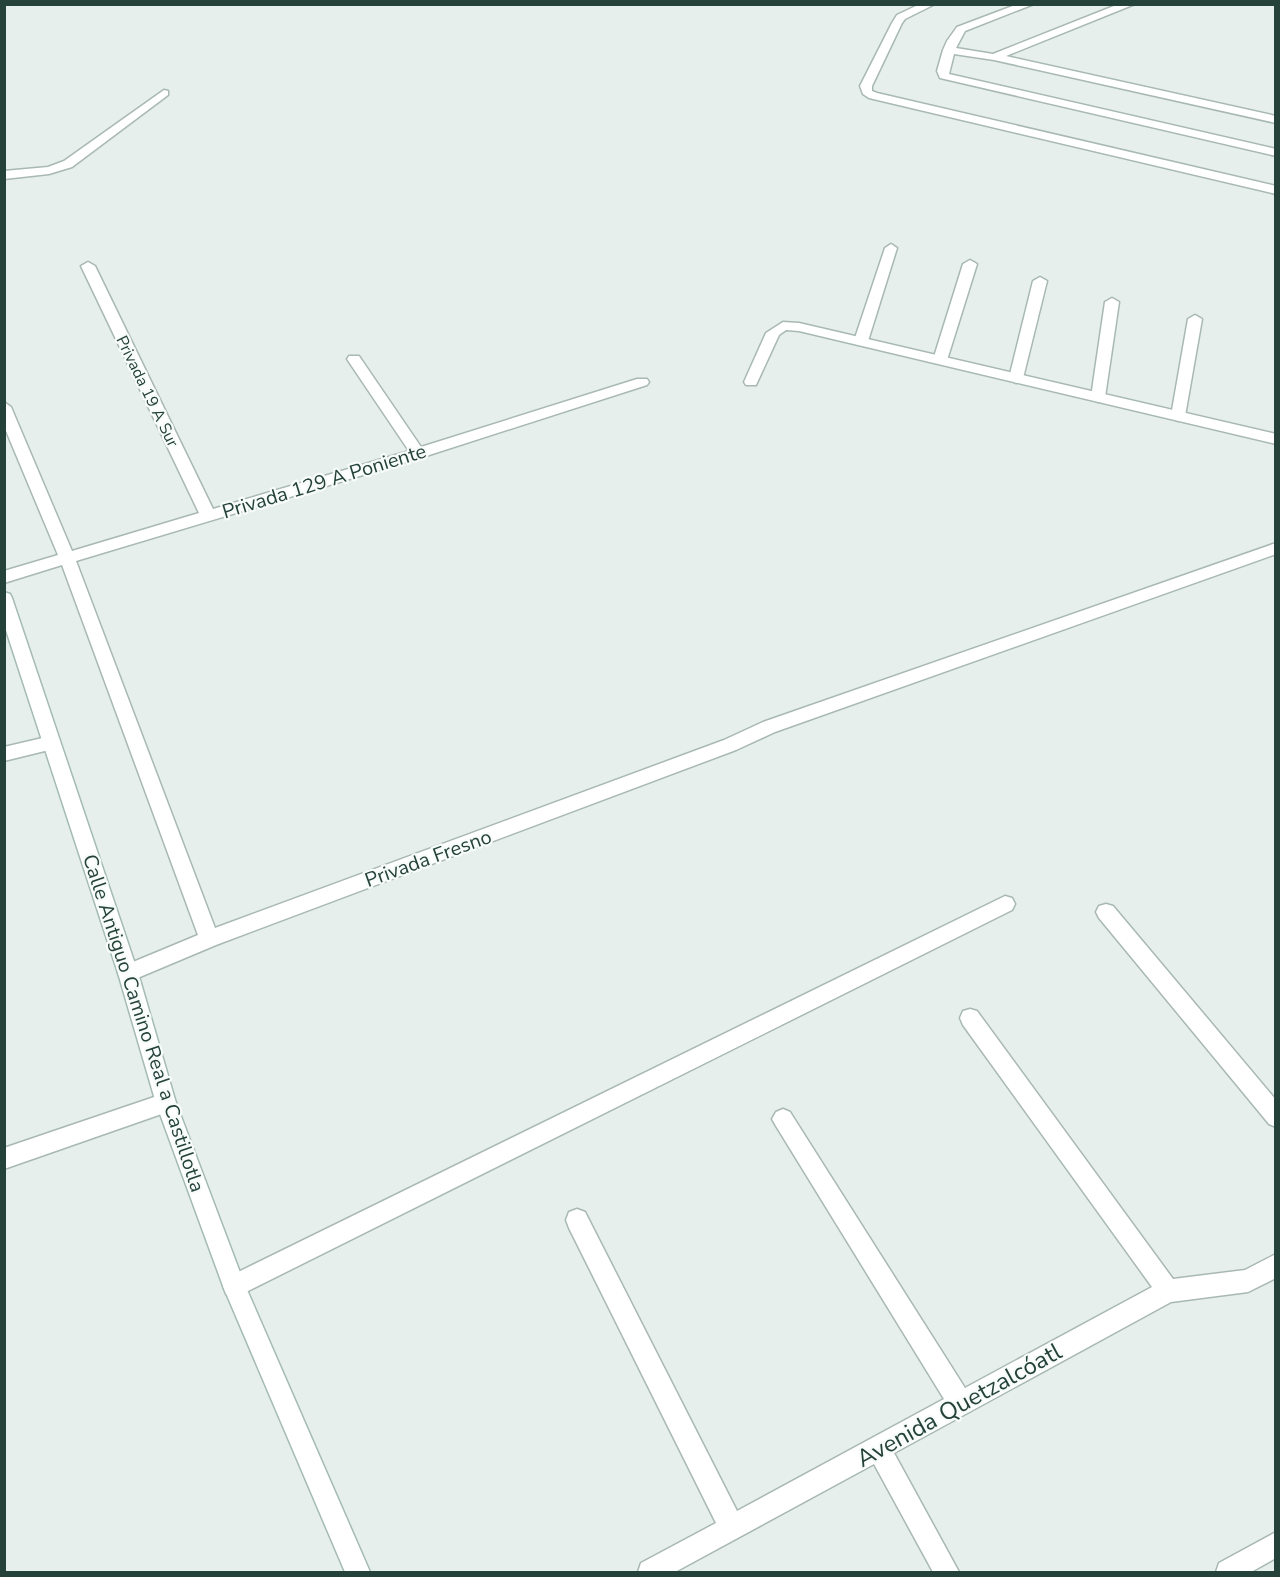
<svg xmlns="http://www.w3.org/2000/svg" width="1280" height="1577" font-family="'Nunito Sans',sans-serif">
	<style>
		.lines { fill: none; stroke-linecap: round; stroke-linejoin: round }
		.lane-casing { stroke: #a8b8b2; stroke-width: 3 }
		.street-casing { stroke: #a8b8b2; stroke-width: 3 }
		.secondary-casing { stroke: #a4bbb3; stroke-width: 3 }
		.lane { fill: #fff; fill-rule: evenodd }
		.street { fill: #fff; fill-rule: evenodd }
		.secondary { fill: #fff; fill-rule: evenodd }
		.labels { text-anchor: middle; stroke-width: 4.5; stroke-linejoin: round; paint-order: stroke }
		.far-street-label { font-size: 16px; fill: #24423a; stroke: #f7fbf9 }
		.street-label { font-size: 20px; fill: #24423a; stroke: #f7fbf9 }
		.near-street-label { font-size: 24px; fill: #24423a; stroke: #f7fbf9 }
	</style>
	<rect width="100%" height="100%" fill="#e6efeb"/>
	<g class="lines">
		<defs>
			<g id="lane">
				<polygon points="164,90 168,91 168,95 72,167 49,174 4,179 4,171 48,167 64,161"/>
				<polygon points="891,244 897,248 868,341 861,345 856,344 854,341 885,248"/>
				<polygon points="970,260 977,264 947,360 945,363 935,363 933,360 963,264"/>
				<polygon points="1040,277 1047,281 1023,378 1016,383 1009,378 1033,281"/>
				<polygon points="1112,298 1119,302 1105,397 1098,402 1091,397 1105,302"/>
				<polygon points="1195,315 1202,319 1185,416 1178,421 1171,416 1188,319"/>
			</g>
			<g id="street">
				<polygon points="920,4 935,4 905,19 902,23 872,86 872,91 877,93 1276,186 1276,194 869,98 863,94 860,86 892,23 897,15"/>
				<polygon points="1018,4 1034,4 965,31 956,48 993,54 1119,4 1135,4 1006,56 1276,116 1276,123 994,60 954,54 949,74 1276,149 1276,156 940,78 937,71 943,50 947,41 957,27"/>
				<polygon points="88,262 95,266 213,509 409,451 347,359 349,356 359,356 421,447 637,379 647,379 649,382 647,385 423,457 76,561 215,928 724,740 763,722 1276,543 1276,554 775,732 736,750 216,945 128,982 121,979 118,973 121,967 198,935 62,565 4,583 4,571 58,555 4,426 4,402 11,407 72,551 199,513 81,266"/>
				<polygon points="783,322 799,323 1276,434 1276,444 799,331 786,330 779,335 756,385 746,385 744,382 766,333"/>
				<polygon points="51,736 57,738 60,743 57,748 4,761 4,747"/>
				<polygon points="1005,896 1012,898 1015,904 1012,910 242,1294 234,1297 226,1294 223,1286 226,1278"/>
				<polygon points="1106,904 1113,906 1276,1100 1276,1127 1269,1124 1099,918 1096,912 1099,906"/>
				<polygon points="970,1009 977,1011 1173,1279 1245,1270 1276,1254 1276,1278 1248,1292 1171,1302 894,1453 959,1572 933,1572 874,1464 675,1572 638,1572 641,1563 716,1523 569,1228 566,1220 569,1212 577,1209 585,1212 737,1511 944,1399 776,1126 772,1119 776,1112 783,1109 790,1112 965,1388 1152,1287 963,1025 960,1018 963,1011"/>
				<polygon points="166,1093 173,1096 176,1103 173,1110 4,1169 4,1148"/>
				<polygon points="1276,1532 1276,1558 1251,1572 1216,1572 1219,1563"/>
			</g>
			<polygon id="secondary" points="4,592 10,594 12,598 138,973 176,1103 244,1283 370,1572 345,1572 223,1286 156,1103 118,973 4,624"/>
		</defs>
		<use href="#lane" class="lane-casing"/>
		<use href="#street" class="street-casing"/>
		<use href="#secondary" class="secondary-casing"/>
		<use href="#lane" class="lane"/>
		<use href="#street" class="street"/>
		<use href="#secondary" class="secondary"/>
	</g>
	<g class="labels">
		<g class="far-street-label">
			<text transform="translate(148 391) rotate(64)" y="6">Privada 19 A Sur</text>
		</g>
		<g class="street-label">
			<text transform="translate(324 481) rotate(-17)" y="7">Privada 129 A Poniente</text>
			<text transform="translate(428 858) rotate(-20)" y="7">Privada Fresno</text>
			<text transform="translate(144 1023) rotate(72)" y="7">Calle Antiguo Camino Real a Castillotla</text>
		</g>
		<g class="near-street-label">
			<text transform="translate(959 1405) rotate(-29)" y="8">Avenida Quetzalcóatl</text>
		</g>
	</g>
	<rect width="1280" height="1577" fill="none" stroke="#24423a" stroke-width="12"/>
</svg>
